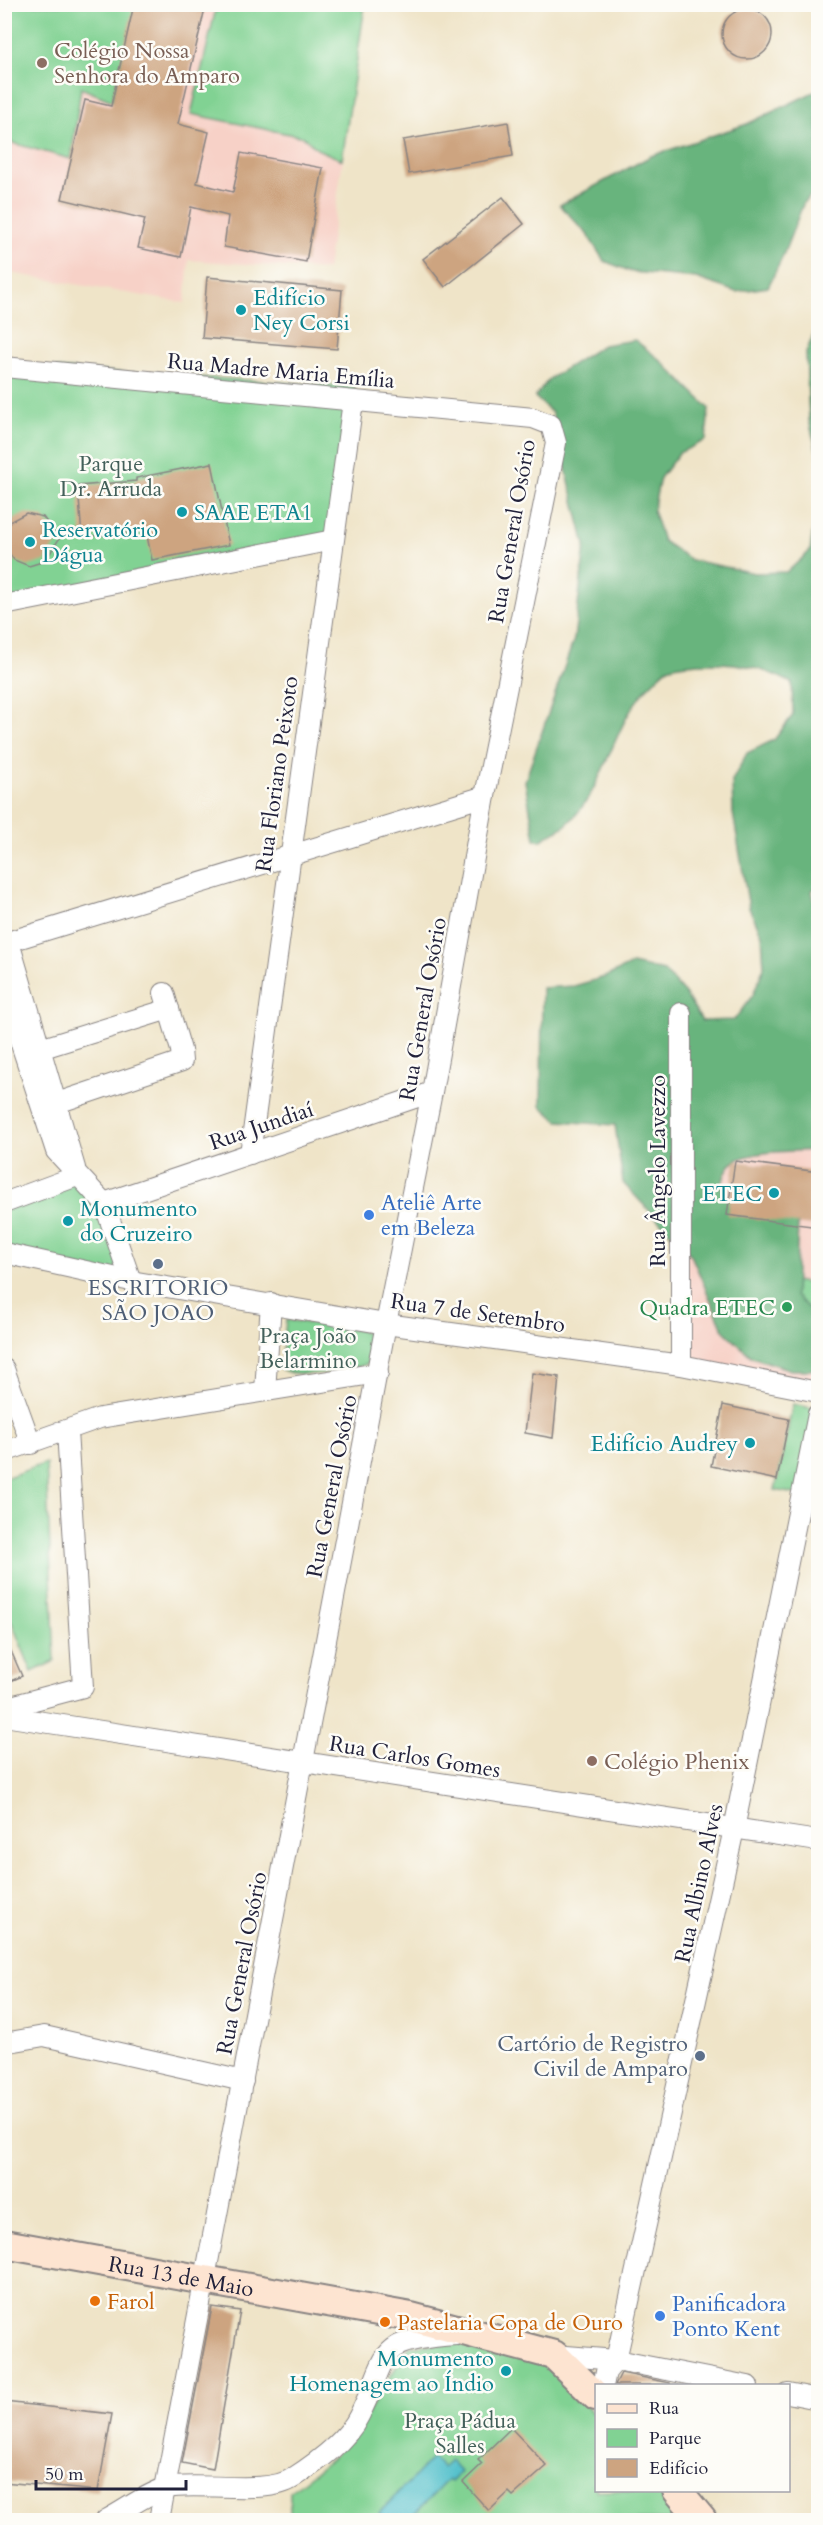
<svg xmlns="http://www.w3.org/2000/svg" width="823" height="2525" font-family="Cardo,serif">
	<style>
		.built { fill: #f7d1c7 }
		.green { fill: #81d293; stroke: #527a67; stroke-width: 1.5 }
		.forest { fill: #68b47d; stroke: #456b5c; stroke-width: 1.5 }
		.water { fill: #54c1cc; stroke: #3b7284; stroke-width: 1.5 }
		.building { fill: #cda480 }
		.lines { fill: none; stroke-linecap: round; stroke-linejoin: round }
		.street-casing { stroke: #888382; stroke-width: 22 }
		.secondary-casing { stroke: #888382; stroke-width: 32 }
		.street { stroke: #fff; stroke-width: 20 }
		.secondary { stroke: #fde4d1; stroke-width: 28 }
		.education-dot { fill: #8d6e63; stroke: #fdfcf7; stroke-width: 2 }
		.culture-dot { fill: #0f9aa8; stroke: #fdfcf7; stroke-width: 2 }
		.shop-dot { fill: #3f7fe0; stroke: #fdfcf7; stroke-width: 2 }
		.service-dot { fill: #5c6f8a; stroke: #fdfcf7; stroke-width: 2 }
		.leisure-dot { fill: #2e9e5b; stroke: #fdfcf7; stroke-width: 2 }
		.food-dot { fill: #e8710a; stroke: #fdfcf7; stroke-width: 2 }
		.labels { text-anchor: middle; stroke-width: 5; stroke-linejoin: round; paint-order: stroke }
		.education-label { font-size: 22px; fill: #785e54; stroke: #fdfcf7; text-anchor: start }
		.culture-label { font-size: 22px; fill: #0d838f; stroke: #fdfcf7; text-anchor: start }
		.street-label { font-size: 22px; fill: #22223b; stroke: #fdfcf7 }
		.park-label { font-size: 22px; fill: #43605a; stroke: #fdfcf7 }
		.shop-label { font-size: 22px; fill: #366cbe; stroke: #fdfcf7; text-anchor: start }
		.service-label { font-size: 22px; fill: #4e5e75; stroke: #fdfcf7 }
		.leisure-label { font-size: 22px; fill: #27864d; stroke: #fdfcf7; text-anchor: end }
		.food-label { font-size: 22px; fill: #c56008; stroke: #fdfcf7; text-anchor: start }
	</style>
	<rect width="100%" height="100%" fill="#fdfcf7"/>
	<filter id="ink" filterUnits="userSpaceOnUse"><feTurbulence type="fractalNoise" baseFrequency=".0167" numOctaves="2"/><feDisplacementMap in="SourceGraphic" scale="12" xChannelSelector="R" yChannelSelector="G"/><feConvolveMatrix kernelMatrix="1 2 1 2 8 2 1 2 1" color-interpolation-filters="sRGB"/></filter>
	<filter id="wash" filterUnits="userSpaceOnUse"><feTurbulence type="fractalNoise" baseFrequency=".008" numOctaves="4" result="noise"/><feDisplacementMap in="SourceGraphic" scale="24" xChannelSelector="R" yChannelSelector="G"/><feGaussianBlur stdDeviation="1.35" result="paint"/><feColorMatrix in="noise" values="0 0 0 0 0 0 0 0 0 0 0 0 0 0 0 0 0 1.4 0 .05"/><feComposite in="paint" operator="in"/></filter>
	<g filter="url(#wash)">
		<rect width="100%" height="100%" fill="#efe4c8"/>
		<g class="built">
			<polygon points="4,5 365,5 327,270 189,260 185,303 5,272"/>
			<polygon points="681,1115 818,1137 818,1386 681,1365"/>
		</g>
		<g class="green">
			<polygon points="217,4 365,5 342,160 317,149 304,137 191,114"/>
			<polygon points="4,5 135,5 112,101 81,88 71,159 5,141"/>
			<polygon points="4,365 355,387 332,539 5,603"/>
			<polygon points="80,1179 104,1203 121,1279 5,1247 4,1210"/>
			<polygon points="758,1277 818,1284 818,1337"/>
			<path d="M286 1320 359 1330 371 1336 367 1364C349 1371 298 1379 281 1369Z"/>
			<polygon points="793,1404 816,1409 799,1495 775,1490"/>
			<polygon points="46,1463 55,1661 32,1672 5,1606 5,1478"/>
			<polygon points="464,2343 549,2363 596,2417 596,2490 661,2491 687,2520 290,2520 290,2491 330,2460 363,2421 409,2346"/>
		</g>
		<g class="forest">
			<polygon points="818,90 818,189 804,202 782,258 768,287 736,292 696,278 632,272 604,261 587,234 560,205 651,156 747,124"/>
			<polygon points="818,323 818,457 809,420 806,353"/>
			<path d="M635 340 659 359 709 408 706 440 679 453 660 478 653 510 663 541 691 560 755 573 787 572 810 551 818 489V887L812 890 818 925V1150C798 1151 750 1150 734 1162 726 1167 724 1179 721 1187L729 1200 781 1210 798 1224 795 1296 818 1317V1370H791L752 1357 724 1331 691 1255 623 1183 615 1125 558 1121 541 1106 542 988 574 986 605 977 632 964 664 971 685 994 702 1021 734 1020 753 995 764 967 762 935 749 908 733 813 732 781 747 753 774 740 793 715 792 683C764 669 741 662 709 663 697 663 679 664 668 668 663 671 658 677 654 681 612 719 608 787 567 824 559 831 548 835 540 841L535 839 525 781 574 639 585 545 552 413 535 397 549 379 603 345Z"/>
		</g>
		<polygon class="water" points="432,2458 442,2468 450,2461 460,2472 451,2481 448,2479 415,2514 421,2520 386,2520 379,2513"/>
		<g id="blocks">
			<g class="building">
				<polygon points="134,4 206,4 178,124 209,132 197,183 233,192 241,153 323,168 306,262 224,247 228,216 191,207 181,257 138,248 145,219 62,199 85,100 111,106"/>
				<circle cx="747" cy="34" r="25"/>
				<polygon points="508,122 513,156 409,174 403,140"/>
				<polygon points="503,197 524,224 445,287 423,259"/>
				<polygon points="207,277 342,290 337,349 202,338"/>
				<polygon points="212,463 229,545 152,560 146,531 82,537 78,486 136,481 136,478"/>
				<polygon points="26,513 43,517 59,539 45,561 29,566 14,560 4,546 6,529 11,521"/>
				<polygon points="735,1161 819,1172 819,1227 727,1215"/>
				<polygon points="532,1373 559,1377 553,1438 525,1433"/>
				<polygon points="723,1405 789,1419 777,1480 711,1466"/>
				<polygon points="4,1635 22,1676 4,1684"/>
				<polygon points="212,2307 240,2311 213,2469 182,2463"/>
				<polygon points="621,2373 670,2383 670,2385 615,2385"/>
				<polygon points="4,2402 112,2414 98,2491 4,2482"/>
				<polygon points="511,2428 547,2466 513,2496 509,2492 489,2511 463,2482 482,2464 478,2460"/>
			</g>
		</g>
	</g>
	<g filter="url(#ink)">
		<use href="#blocks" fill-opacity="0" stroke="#888382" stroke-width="1.5"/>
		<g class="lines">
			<defs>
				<g id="street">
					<polyline points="4,367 533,418 551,425 556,443 485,796 432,1092 386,1324 159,2520"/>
					<polyline points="4,605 333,540"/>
					<polyline points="9,942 75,1168"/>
					<polyline points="4,943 485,796"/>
					<polyline points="4,992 56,1151 104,1203 131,1281"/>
					<polyline points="40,1049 169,1009"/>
					<polyline points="57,1103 182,1061 181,1050 164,993"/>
					<polyline points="250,1154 353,401"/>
					<polyline points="4,1203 77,1176"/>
					<polyline points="104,1203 432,1092"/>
					<polyline points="4,1253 131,1281 386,1324 681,1365 818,1392"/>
					<polyline points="681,1365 681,1013"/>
					<polyline points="4,1369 31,1444"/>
					<polyline points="265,1391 271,1303"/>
					<polyline points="4,1452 100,1418 378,1373"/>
					<polyline points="4,1708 83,1687 67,1431"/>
					<polyline points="4,1716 818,1841"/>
					<polyline points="4,2043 44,2036 243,2081"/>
					<polyline points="554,2355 616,2360 748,2386"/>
					<polyline points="616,2360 734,1829 818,1414"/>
					<polyline points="603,2386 606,2372 616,2360"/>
					<polyline points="788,2393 818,2399"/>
					<path d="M106 2520C122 2512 149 2492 166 2488 197 2481 267 2496 293 2478 316 2463 347 2441 359 2416 392 2351 372 2341 456 2335"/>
				</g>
				<g id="secondary">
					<path id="s1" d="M4 2244 411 2317 554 2355 596 2396"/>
					<polyline points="677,2490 702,2520"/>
				</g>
			</defs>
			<use href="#street" class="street-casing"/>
			<use href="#secondary" class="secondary-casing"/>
			<use href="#street" class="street"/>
			<use href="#secondary" class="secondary"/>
		</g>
	</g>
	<g class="education-dot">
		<circle cx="42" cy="63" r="6"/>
		<circle cx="592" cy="1761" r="6"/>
	</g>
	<g class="culture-dot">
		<circle cx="241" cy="310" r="6"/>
		<circle cx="182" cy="512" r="6"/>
		<circle cx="30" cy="542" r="6"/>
		<circle cx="774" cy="1193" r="6"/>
		<circle cx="68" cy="1221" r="6"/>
		<circle cx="750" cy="1443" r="6"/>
		<circle cx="506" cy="2371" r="6"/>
	</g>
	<g class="shop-dot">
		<circle cx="369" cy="1215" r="6"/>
		<circle cx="660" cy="2316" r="6"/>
	</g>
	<g class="service-dot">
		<circle cx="158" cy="1264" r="6"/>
		<circle cx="700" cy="2056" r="6"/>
	</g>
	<circle class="leisure-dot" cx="787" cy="1307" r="6"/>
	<g class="food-dot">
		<circle cx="95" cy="2301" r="6"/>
		<circle cx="385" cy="2322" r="6"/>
	</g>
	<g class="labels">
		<g class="education-label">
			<text x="54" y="58">Colégio Nossa<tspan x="54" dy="25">Senhora do Amparo</tspan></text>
			<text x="604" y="1769">Colégio Phenix</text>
		</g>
		<g class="culture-label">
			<text x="253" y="305">Edifício<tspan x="253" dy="25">Ney Corsi</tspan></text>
			<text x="194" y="520">SAAE ETA1</text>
			<text x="42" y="537">Reservatório<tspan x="42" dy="25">Dágua</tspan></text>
			<text x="762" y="1201" text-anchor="end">ETEC</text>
			<text x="80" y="1216">Monumento<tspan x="80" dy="25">do Cruzeiro</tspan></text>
			<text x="738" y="1451" text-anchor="end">Edifício Audrey</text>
			<text x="494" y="2366" text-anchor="end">Monumento<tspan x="494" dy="25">Homenagem ao Índio</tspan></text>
		</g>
		<g class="street-label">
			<text transform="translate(281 370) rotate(5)" y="8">Rua Madre Maria Emília</text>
			<text transform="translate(511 531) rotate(-80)" y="8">Rua General Osório</text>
			<text transform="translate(276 774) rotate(-82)" y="8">Rua Floriano Peixoto</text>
			<text transform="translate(422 1009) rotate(-80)" y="8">Rua General Osório</text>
			<text transform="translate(261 1125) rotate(-19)" y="8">Rua Jundiaí</text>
			<text transform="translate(657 1171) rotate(-90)" y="8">Rua Ângelo Lavezzo</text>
			<text transform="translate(478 1312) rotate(8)" y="8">Rua 7 de Setembro</text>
			<text transform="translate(331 1486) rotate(-79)" y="8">Rua General Osório</text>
			<text transform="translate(415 1756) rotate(9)" y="8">Rua Carlos Gomes</text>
			<text transform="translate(698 1883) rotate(-78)" y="8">Rua Albino Alves</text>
			<text transform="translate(241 1963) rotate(-79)" y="8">Rua General Osório</text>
			<text dy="8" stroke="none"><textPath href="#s1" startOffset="180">Rua 13 de Maio</textPath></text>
		</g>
		<g class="park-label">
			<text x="111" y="471">Parque<tspan x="111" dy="25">Dr. Arruda</tspan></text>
			<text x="308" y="1343">Praça João<tspan x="308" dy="25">Belarmino</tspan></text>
			<text x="460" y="2428">Praça Pádua<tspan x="460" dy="25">Salles</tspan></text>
		</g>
		<g class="shop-label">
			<text x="381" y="1210">Ateliê Arte<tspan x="381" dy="25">em Beleza</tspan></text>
			<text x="672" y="2311">Panificadora<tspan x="672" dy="25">Ponto Kent</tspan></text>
		</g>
		<g class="service-label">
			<text x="158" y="1295">ESCRITORIO<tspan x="158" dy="25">SÃO JOAO</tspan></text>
			<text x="688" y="2051" text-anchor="end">Cartório de Registro<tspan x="688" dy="25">Civil de Amparo</tspan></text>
		</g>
		<g class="leisure-label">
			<text x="775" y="1315">Quadra ETEC</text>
		</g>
		<g class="food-label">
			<text x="107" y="2309">Farol</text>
			<text x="397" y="2330">Pastelaria Copa de Ouro</text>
		</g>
	</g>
	<rect width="823" height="2525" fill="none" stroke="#fdfcf7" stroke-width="24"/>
	<rect x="595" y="2384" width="195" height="108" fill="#fdfcf7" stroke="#a5a5ac" stroke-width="1.5"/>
	<rect x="607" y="2404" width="30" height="9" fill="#fde4d1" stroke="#a5a5ac" stroke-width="1.5"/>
	<text x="649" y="2414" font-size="18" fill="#22223b">Rua</text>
	<rect x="607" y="2429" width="30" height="18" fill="#81d293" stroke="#a5a5ac" stroke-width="1.5"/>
	<text x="649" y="2444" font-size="18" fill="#22223b">Parque</text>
	<rect x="607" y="2459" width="30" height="18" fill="#cda480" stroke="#a5a5ac" stroke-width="1.5"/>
	<text x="649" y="2474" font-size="18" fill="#22223b">Edifício</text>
	<path d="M36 2480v9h150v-9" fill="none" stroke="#22223b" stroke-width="3"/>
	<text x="45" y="2480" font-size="18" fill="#22223b" stroke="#fdfcf7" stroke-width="4.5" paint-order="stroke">50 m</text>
</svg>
